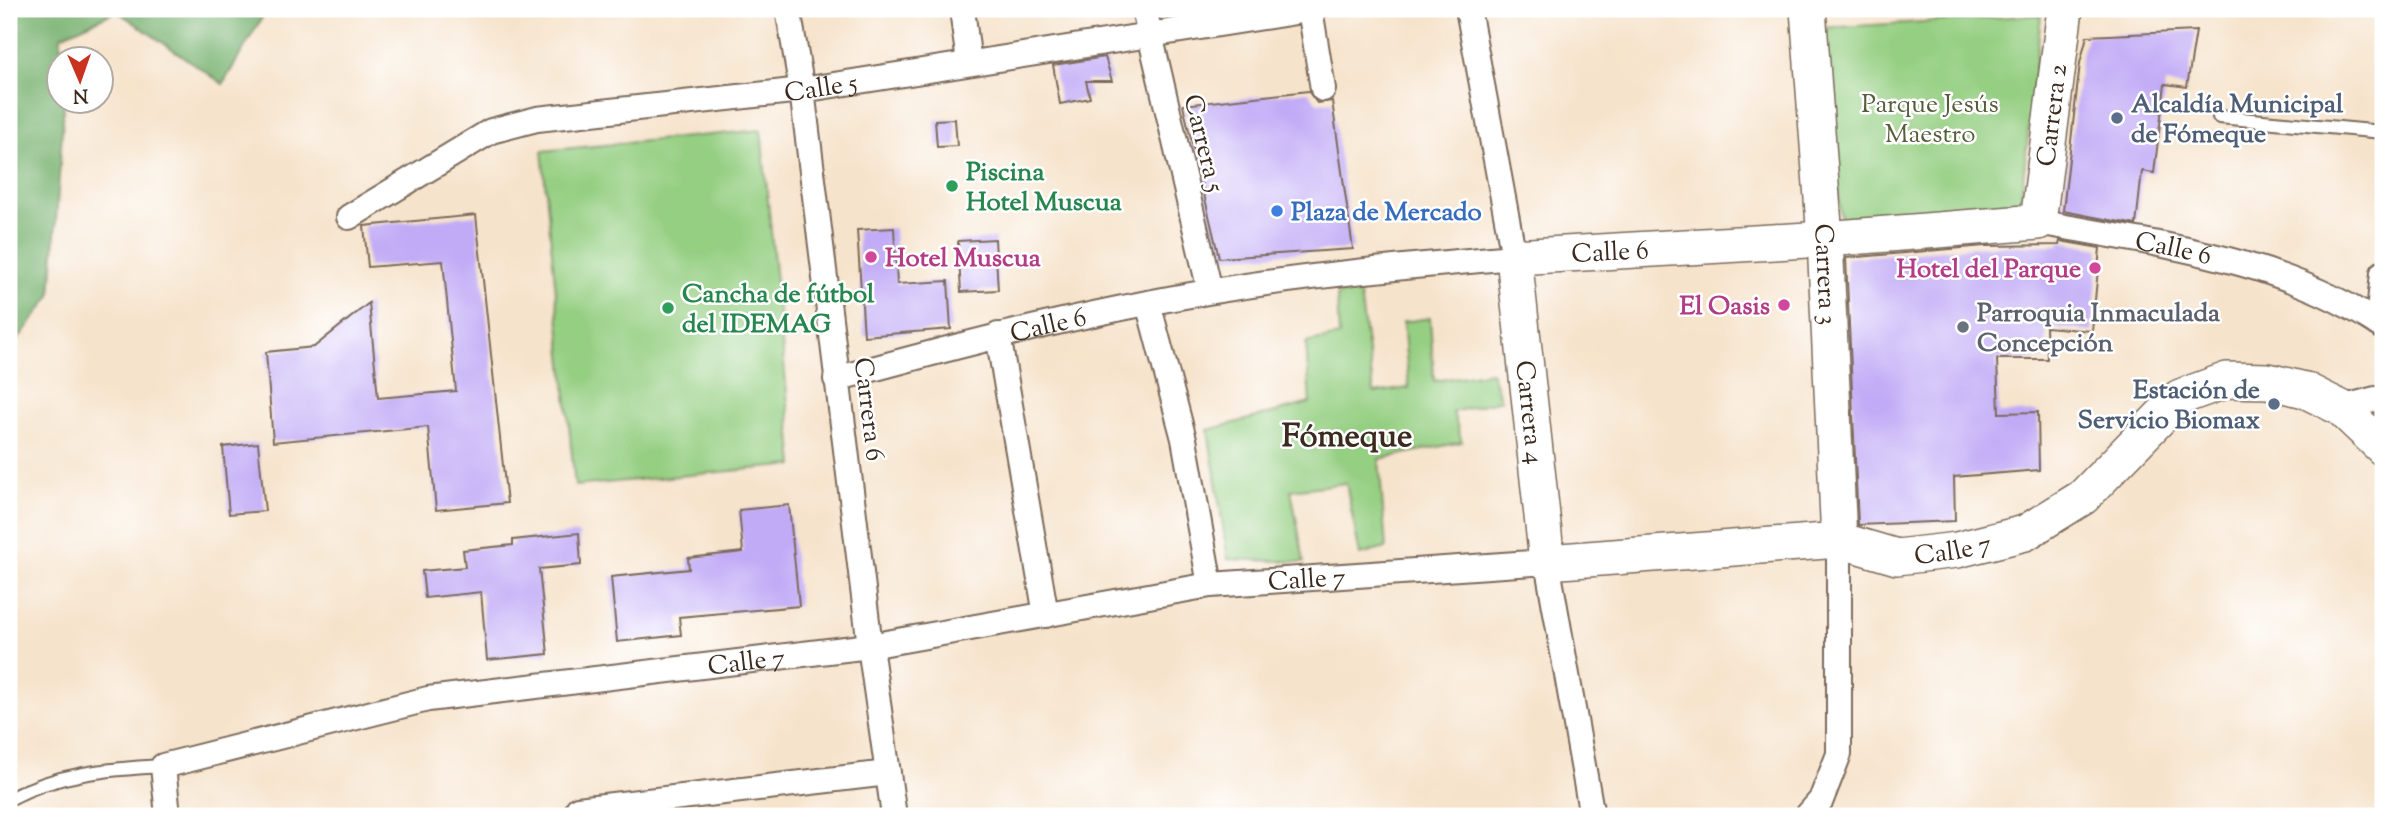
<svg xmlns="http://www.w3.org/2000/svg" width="2392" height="825" font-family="'Sorts Mill Goudy',serif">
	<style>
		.green { fill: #95cf82; stroke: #687c50; stroke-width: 2 }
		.forest { fill: #78b270; stroke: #5a6e47; stroke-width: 2 }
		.building { fill: #c1abf6 }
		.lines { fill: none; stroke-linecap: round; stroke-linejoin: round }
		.lane-casing { stroke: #7c6b5b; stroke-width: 16 }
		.street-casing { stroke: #7c6b5b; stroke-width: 28 }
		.secondary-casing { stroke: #7c6b5b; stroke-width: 38 }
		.lane { stroke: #fff; stroke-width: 12 }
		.street { stroke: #fff; stroke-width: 24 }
		.secondary { stroke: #fff; stroke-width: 35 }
		.service-dot { fill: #5c6f8a; stroke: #fff; stroke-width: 2.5 }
		.leisure-dot { fill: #2e9e5b; stroke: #fff; stroke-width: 2.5 }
		.shop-dot { fill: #3f7fe0; stroke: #fff; stroke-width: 2.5 }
		.hotel-dot { fill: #d1479c; stroke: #fff; stroke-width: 2.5 }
		.worship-dot { fill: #6b7280; stroke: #fff; stroke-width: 2.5 }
		.labels { text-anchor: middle; stroke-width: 5; stroke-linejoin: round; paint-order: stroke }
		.street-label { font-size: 26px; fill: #3b2a1e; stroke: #fff }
		.park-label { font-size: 26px; fill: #565c3c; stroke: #fff }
		.service-label { font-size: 26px; font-weight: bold; fill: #4e5e75; stroke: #fff; text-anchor: start }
		.leisure-label { font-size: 26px; font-weight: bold; fill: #27864d; stroke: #fff; text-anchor: start }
		.shop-label { font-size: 26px; font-weight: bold; fill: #366cbe; stroke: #fff; text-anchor: start }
		.hotel-label { font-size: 26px; font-weight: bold; fill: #b23c85; stroke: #fff; text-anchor: end }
		.worship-label { font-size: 26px; font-weight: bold; fill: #5b616d; stroke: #fff; text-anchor: start }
		.district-label { font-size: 33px; font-weight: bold; fill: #3b2a1e; stroke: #fff }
	</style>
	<rect width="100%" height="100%" fill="#fff"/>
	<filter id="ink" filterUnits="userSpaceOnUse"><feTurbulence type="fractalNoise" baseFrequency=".0143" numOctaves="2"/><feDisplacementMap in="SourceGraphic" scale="14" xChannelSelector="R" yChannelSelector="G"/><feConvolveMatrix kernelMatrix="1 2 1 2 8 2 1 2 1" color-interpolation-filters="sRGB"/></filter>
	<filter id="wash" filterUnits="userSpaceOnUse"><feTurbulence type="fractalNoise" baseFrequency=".00686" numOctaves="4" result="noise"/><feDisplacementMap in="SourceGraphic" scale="28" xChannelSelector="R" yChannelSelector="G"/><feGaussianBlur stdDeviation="1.57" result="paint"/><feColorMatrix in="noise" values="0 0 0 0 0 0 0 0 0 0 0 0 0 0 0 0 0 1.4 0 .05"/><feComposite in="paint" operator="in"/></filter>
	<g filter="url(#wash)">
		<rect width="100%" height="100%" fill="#f6e3cb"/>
		<g class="green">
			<polygon points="2041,15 2020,208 1841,218 1823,28"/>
			<polygon points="761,130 794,465 575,486 542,151"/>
			<polygon points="1359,289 1374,393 1409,388 1403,322 1430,318 1434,381 1491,372 1501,400 1453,412 1462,442 1379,459 1386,548 1360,555 1346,483 1291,490 1304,562 1228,559 1208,430 1310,403 1306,343 1339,336 1337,296"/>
		</g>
		<polygon class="forest" points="9,9 267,9 223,84 117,11 61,36 60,102 64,102 51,296 9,351"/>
		<g id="blocks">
			<g class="building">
				<polygon points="2196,31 2187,87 2165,84 2154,173 2142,171 2136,225 2063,211 2080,63 2087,36"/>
				<polygon points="1105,57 1112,81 1086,81 1090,98 1060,104 1053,65"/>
				<polygon points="1308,91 1317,103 1332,101 1353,249 1219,258 1183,105"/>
				<polygon points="955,119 957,146 937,147 935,120"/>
				<polygon points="476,215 507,503 436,510 428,427 273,442 266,352 314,347 369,303 378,398 456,391 443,261 368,267 364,226"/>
				<polygon points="894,228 897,284 948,281 951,329 864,336 857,230"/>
				<polygon points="995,239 998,290 961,292 958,241"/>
				<polygon points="2060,241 2100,248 2092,331 2046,327 2047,359 1997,359 1999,413 2038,412 2039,470 1954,477 1955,521 1858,525 1846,258 1985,246 2059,245"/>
				<polygon points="258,443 265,511 229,514 223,447"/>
				<polygon points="789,505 799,606 679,617 681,635 617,642 611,577 689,569 688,558 743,552 739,510"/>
				<polygon points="579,533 581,565 539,569 548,654 487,660 481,592 425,598 422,571 465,567 463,550 513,545 513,540"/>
			</g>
		</g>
	</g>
	<g filter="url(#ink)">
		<use href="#blocks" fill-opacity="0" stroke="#7c6b5b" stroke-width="2"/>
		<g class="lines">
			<defs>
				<g id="lane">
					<polyline points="2219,117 2383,132"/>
					<path d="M9 799C57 773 109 769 163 766"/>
				</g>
				<g id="street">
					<polyline points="788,9 802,90 870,646 894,816"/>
					<polyline points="962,9 969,63"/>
					<polyline points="1144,9 1210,291"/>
					<polyline points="1310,9 1323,89"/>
					<path id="s1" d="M349 217 491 131 537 119 802 90 1314 9"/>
					<path id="s2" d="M2038 222C2155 244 2282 258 2383 327"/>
					<polyline points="1148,303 1184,439 1210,585"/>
					<polyline points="2378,323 2383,273"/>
					<polyline points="998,335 1046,615"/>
					<path id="s3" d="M836 379C959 345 1082 313 1208 292 1309 275 1412 266 1514 257L1468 9"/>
					<polyline points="2341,408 2375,399 2383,401"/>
					<polyline points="578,809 888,773"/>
					<path id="s4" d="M168 816 163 766 428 699 870 646 1210 585 1547 562 1592 816"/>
					<polyline points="1807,816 1821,800 1839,754 1839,540"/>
				</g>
				<g id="secondary">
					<path id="s5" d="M1808 9 1825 239 1839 540"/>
					<path id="s6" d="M2065 9 2038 222 1825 239 1514 257 1547 562 1839 540 1897 557 1957 550 2025 533 2083 497 2180 397 2227 380 2268 381 2305 390 2341 408 2383 448"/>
				</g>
			</defs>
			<use href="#lane" class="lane-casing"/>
			<use href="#street" class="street-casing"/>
			<use href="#secondary" class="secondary-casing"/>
			<use href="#lane" class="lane"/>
			<use href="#street" class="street"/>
			<use href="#secondary" class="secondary"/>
		</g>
	</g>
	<g class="service-dot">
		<circle cx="2117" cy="118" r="7"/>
		<circle cx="2274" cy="404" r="7"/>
	</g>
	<g class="leisure-dot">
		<circle cx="952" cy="186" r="7"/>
		<circle cx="668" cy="308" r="7"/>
	</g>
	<circle class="shop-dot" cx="1277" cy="211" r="7"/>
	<g class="hotel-dot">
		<circle cx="871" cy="257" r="7"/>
		<circle cx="2095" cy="268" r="7"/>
		<circle cx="1784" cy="305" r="7"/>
	</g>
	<circle class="worship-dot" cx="1963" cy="327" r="7"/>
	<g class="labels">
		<g class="street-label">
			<text dy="9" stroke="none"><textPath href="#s1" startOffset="499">Calle 5</textPath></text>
			<text transform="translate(2051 115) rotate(-83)" y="9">Carrera 2</text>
			<text transform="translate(1205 143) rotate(76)" y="9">Carrera 5</text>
			<text dy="9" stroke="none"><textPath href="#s2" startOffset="138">Calle 6</textPath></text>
			<text transform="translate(1610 251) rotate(-3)" y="9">Calle 6</text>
			<text dy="9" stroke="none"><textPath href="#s5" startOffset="266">Carrera 3</textPath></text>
			<text dy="9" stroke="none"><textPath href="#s3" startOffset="219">Calle 6</textPath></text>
			<text transform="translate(870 409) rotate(83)" y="9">Carrera 6</text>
			<text dy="9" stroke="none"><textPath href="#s6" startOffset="896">Carrera 4</textPath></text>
			<text dy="9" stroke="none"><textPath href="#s6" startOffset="1456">Calle 7</textPath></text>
			<text dy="9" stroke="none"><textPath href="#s4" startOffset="1211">Calle 7</textPath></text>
			<text dy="9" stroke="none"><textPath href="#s4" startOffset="644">Calle 7</textPath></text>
		</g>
		<g class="park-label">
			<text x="1930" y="112">Parque Jesús<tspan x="1930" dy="30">Maestro</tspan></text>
		</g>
		<g class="service-label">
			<text x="2131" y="112">Alcaldía Municipal<tspan x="2131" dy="30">de Fómeque</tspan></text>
			<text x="2260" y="398" text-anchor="end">Estación de<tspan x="2260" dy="30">Servicio Biomax</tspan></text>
		</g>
		<g class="leisure-label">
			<text x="966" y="180">Piscina<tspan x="966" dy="30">Hotel Muscua</tspan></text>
			<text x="682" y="302">Cancha de fútbol<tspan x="682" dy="30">del IDEMAG</tspan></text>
		</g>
		<g class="shop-label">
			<text x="1291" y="220">Plaza de Mercado</text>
		</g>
		<g class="hotel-label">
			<text x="885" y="266" text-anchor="start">Hotel Muscua</text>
			<text x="2081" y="277">Hotel del Parque</text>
			<text x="1770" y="314">El Oasis</text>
		</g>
		<g class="worship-label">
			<text x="1977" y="321">Parroquia Inmaculada<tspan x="1977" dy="30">Concepción</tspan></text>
		</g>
		<g class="district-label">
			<text x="1347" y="446">Fómeque</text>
		</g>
	</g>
	<rect width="2392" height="825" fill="none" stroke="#fff" stroke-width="35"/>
	<g transform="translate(80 80) rotate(178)"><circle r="33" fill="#ffffff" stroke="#b1aaa5" stroke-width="2"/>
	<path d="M0-5L12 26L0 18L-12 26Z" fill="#c8321e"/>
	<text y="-10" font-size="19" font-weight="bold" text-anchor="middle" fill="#3b2a1e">N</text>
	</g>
</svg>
